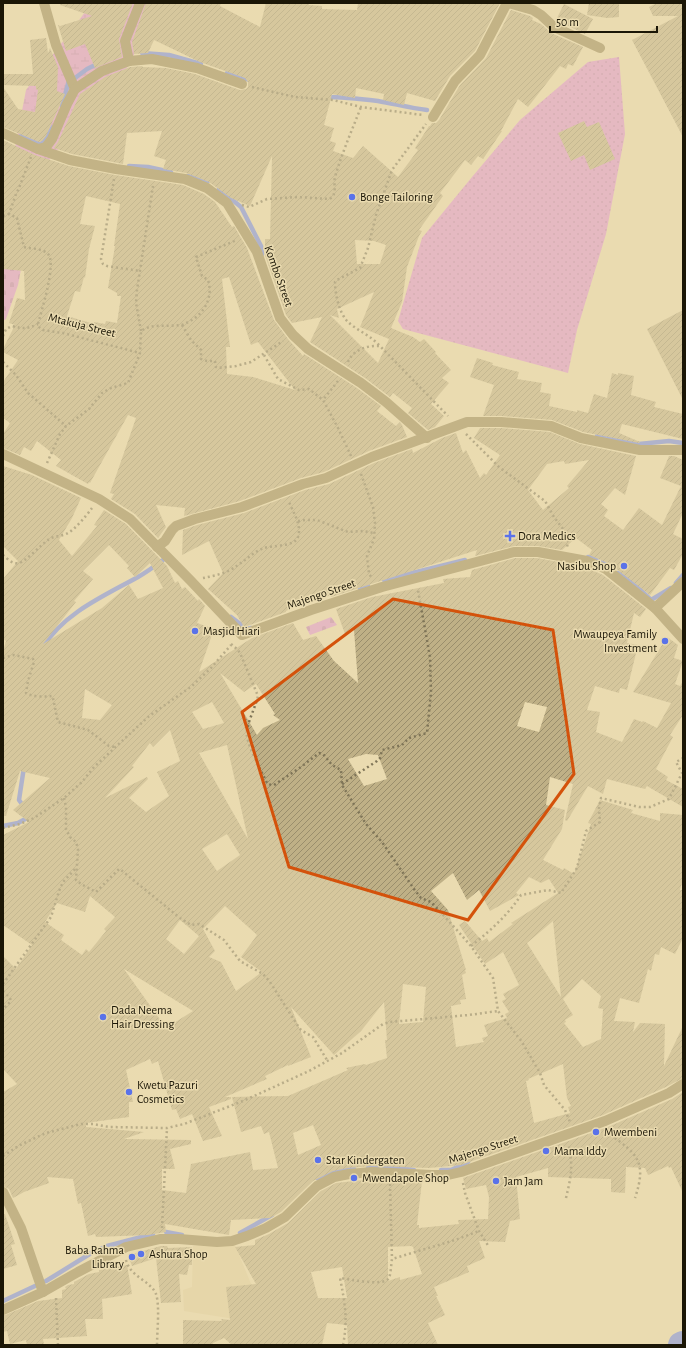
<svg xmlns="http://www.w3.org/2000/svg" width="686" height="1348" font-family="'Alegreya Sans',sans-serif">
	<style>
		.built { fill: #e3d19f }
		.wetland { fill: url(#wetland-marsh) }
		.cemetery { fill: url(#cemetery-stones) }
		.park { fill: url(#park-dots) }
		.lines { fill: none; stroke-linecap: round; stroke-linejoin: round }
		.stream { stroke: #6b84eb; stroke-width: 4.5 }
		.river { stroke: #6b84eb; stroke-width: 26 }
		.building { fill: url(#building-hatch); fill-rule: evenodd }
		.path { stroke: #7f7558; stroke-width: 2.5; stroke-dasharray: 2 3; stroke-linecap: butt }
		.street { stroke: #948352; stroke-width: 10 }
		.marked { fill: none; stroke: #d4520b; stroke-width: 3; stroke-linejoin: round }
		.poi-dot { fill: #5a72e9; stroke: #eadbb0; stroke-width: 1.5 }
		.labels { text-anchor: middle; stroke-width: 3; stroke-linejoin: round; paint-order: stroke }
		.poi-label { font-size: 12px; fill: #1b1606; stroke: #eadbb0; text-anchor: start }
		.street-label { font-size: 12px; fill: #1b1606; stroke: #eadbb0 }
	</style>
	<defs>
		<pattern id="wetland-marsh" width="20" height="14" patternUnits="userSpaceOnUse"><rect width="20" height="14" fill="#e090d6"/><path d="M1 5h8M5 5V1M11 12h8M15 12V8" fill="none" stroke="#c07bb6"/></pattern>
		<pattern id="cemetery-stones" width="16" height="16" patternUnits="userSpaceOnUse"><rect width="16" height="16" fill="#e090d6"/><path d="M2 7V4a2 2 0 0 1 4 0v3zM10 15v-3a2 2 0 0 1 4 0v3z" fill="#c07bb6"/></pattern>
		<pattern id="park-dots" width="8" height="8" patternUnits="userSpaceOnUse"><rect width="8" height="8" fill="#e090d6"/><path d="M2 2h.1M6 6h.1" fill="none" stroke="#c07bb6" stroke-width="1.8" stroke-linecap="round"/></pattern>
		<pattern id="building-hatch" width="6" height="6" patternUnits="userSpaceOnUse"><rect width="6" height="6" fill="#bfb086"/><path d="M-1 1l2-2M0 6l6-6M5 7l2-2" fill="none" stroke="#9a8e6c"/></pattern>
	</defs>
	<rect width="100%" height="100%" fill="#eadbb0"/>
	<polygon class="built" points="207,1245 235,1245 256,1296 247,1318 228,1318 184,1311 183,1290 192,1287 193,1246"/>
	<polygon class="wetland" points="92,3 155,3 130,64 39,172 15,148 26,90"/>
	<g class="cemetery">
		<polygon points="3,248 23,258 18,285 6,319 3,321"/>
		<polygon points="331,617 337,625 310,635 306,627"/>
	</g>
	<polygon class="park" points="619,57 625,134 606,234 577,330 568,373 403,329 398,321 422,238 472,177 520,120 588,62"/>
	<g class="lines">
		<g class="stream">
			<polyline points="142,53 169,55 201,64"/>
			<polyline points="227,73 250,80"/>
			<polyline points="75,78 87,69 99,63"/>
			<path d="M326 97C343 97 361 99 378 101 395 104 411 108 427 110"/>
			<polyline points="62,106 69,80"/>
			<polyline points="21,136 41,145 53,127"/>
			<polyline points="129,166 148,167 171,172"/>
			<polyline points="188,176 208,181"/>
			<polyline points="219,189 241,207 261,246 262,254"/>
			<polyline points="597,436 639,444 669,441 683,443"/>
			<polyline points="588,557 601,560 610,567"/>
			<polyline points="618,573 633,583 651,600 671,588"/>
			<polyline points="384,580 465,560"/>
			<polyline points="676,583 683,575"/>
			<polyline points="360,589 368,586"/>
			<polyline points="231,617 247,629 251,628"/>
			<path d="M43 647C64 613 104 596 138 577 147 572 155 566 163 560"/>
			<polyline points="24,767 19,800 24,807"/>
			<polyline points="3,826 18,823 27,818 27,815"/>
			<polyline points="368,1168 378,1166 414,1170"/>
			<polyline points="441,1170 451,1170 468,1162"/>
			<polyline points="317,1178 345,1169 354,1169"/>
			<polyline points="166,1232 182,1235"/>
			<polyline points="240,1233 272,1215"/>
			<polyline points="46,1281 93,1252 107,1246 153,1234"/>
			<polyline points="3,1301 35,1286"/>
		</g>
		<polyline class="river" points="681,1345 683,1344"/>
	</g>
	<g class="building">
		<polygon points="60,3 133,3 119,39 122,57 95,68 85,44 66,51 58,25 60,26 92,16 60,5"/>
		<path d="M146 3H221L220 6 260 27 266 3H309V5L322 6V9L357 10 358 3H500L475 51 450 76 435 101 407 93 404 105 383 100 384 94 356 88 355 98 332 94 324 125 334 128 330 141 336 143 333 151 353 158 363 146 398 177 418 150 415 148 429 126H430L432 123H436L439 120 460 85 486 58 511 10 530 16 533 18 532 20 541 24 551 33 583 47 573 66 568 64 566 69 560 66 528 107 518 99 501 131H502L483 159 478 156 471 165 465 160 440 193 443 196 419 230 422 231 419 236 407 267 402 302 391 328 413 337 420 342 424 339 436 352 435 353 451 370 442 378 449 383 431 404 444 416 435 427 428 430 408 413 412 408 393 393 390 397 365 378 310 342 322 317 292 323 286 315 265 255V239H270L272 156 250 206 231 198 209 182 186 173 163 169 166 160 154 156 162 131 127 133 123 164 72 154 54 148 58 142 80 94 105 77 130 67 143 66 142 67 166 68 195 74 240 90 246 89 248 87V82L245 78 200 62 154 40 148 53 134 54 132 42ZM355 240 374 241 386 245 380 264H357ZM374 292 360 327 389 339 378 363 330 315 339 318 337 309Z"/>
		<polygon points="589,3 619,3 619,17 607,18 587,15"/>
		<polygon points="657,3 683,3 683,137 632,40 678,16 653,16 649,7"/>
		<polygon points="564,4 593,19 585,34 556,20"/>
		<polygon points="46,38 48,53 50,48 58,67 57,91 65,94 46,136 42,141 39,142 3,127 3,87 18,109 35,112 38,90 36,89 36,86 3,85 3,74 33,74 30,40"/>
		<polygon points="584,121 587,127 599,122 615,159 590,170 584,155 571,161 558,133"/>
		<path d="M3 140 35 155 69 166 115 175 183 185 204 194 215 202 232 227 234 226 247 248 274 320 288 339 303 356 304 354 357 388 381 406 377 411 396 426 400 422 402 425 407 437 369 451 324 472 301 478 240 501 184 516 185 508 156 505 166 527 158 538 135 514 111 499 114 494 110 493 136 418 128 415 90 483 89 482 88 484 56 466 61 460 37 441 31 451 24 447 20 455 3 448V434L10 423 3 418V382L18 360 3 352V349L15 325 9 323 17 298 25 300 24 271 3 269ZM86 196 120 204 114 246H115L108 288 117 293V296H121L117 323 106 321 105 324 94 322V324L67 316 75 291 80 292 84 277 85 278 89 249 95 226 80 224ZM229 277 251 345 258 342 295 390 253 377 227 374 226 347H230L222 279Z"/>
		<polygon points="683,310 683,400 647,329"/>
		<polygon points="477,358 493,363 492,365 519,372 517,379 542,383 540,392 551,394 549,406 577,412 577,410 588,413 594,394 607,398 612,373 618,375 618,373 634,376 631,395 656,402 654,407 683,414 683,439 622,424 619,433 640,442 639,443 583,432 552,420 502,416 483,416 494,385 470,377"/>
		<path d="M480 428H501L550 432 580 444 636 456 625 495 615 488 601 504 608 510 604 516 623 530 639 508 662 525 681 486 660 478 669 456H674L683 460V513L673 534 683 539V554L674 570 670 568 650 595 610 564 589 555 592 550 576 538 562 550 538 546H514L475 556 477 550 331 597V595L315 601 314 597 286 611V612L244 627 237 615 208 589 223 573 209 541 182 555 183 530 197 525 244 513 305 490 329 484 374 463 412 449 413 453 442 438 456 433 463 453 466 450 480 478 484 473 486 475 500 455 474 438ZM589 460 567 486 569 488 543 510 528 490 547 464 564 461 565 464Z"/>
		<path d="M3 466 32 475 81 498 72 518 59 540 72 556 97 526 94 525 104 510 126 524 167 566 175 583 178 581 182 589 185 587 198 601 199 599 205 606 197 623 214 629 199 672 252 638 293 623 303 640 316 636 334 661 358 683 354 630 345 634 336 609 372 597 444 583 443 579 470 577 472 570 515 558H537L585 567 603 575 646 609 640 617 634 613 627 643 638 645 627 690 620 688 619 693 595 686 587 710 600 712 596 732 622 742 634 719 642 722 643 721 657 728 671 703 633 692 667 637 678 645 674 658 683 661 675 684 680 686 683 681V715L670 735 673 737 656 769 668 777 666 780 683 789V807L647 786 645 789 607 779 603 794 588 786 567 821 565 820 573 784 550 777 546 805 565 810 562 829 543 860 563 870 564 868 574 874 591 824 588 823 600 800 633 810 631 813 660 821V813L683 815V879L680 890H683V938L675 954 661 947 659 955 655 954 651 971 648 969 639 1003 620 998 614 1021 635 1022 633 1032 640 1023 665 1024 664 1066 683 1026V1078L666 1087 603 1115 461 1165 429 1168 371 1166 348 1168 333 1171 313 1181 281 1212 270 1218 231 1220 229 1235 165 1224 166 1232 148 1235 96 1237 95 1234 88 1236 81 1203 78 1204 73 1179 47 1177 49 1183 24 1192 13 1198 9 1189 3 1186V1092L17 1084 3 1069V956L16 969 32 945 3 925V835L29 822 13 810 50 778 20 771 6 816H3V651L6 641 3 639V579L18 561 3 546ZM109 545 129 566 127 568 135 577 150 563 163 588 138 599 129 585 102 608 43 644 76 602 74 601 93 579 83 571ZM220 673 244 692 256 684 275 714 273 715 280 720 263 728 257 735ZM85 689 112 705 100 720 82 718ZM212 702 224 723 203 729 192 712ZM525 702 547 707 539 732 517 726ZM170 730 180 761 157 772 169 796 146 812 129 798 148 779 147 777 105 798 134 767 132 766 150 743 153 747ZM227 745 248 839 199 753ZM366 754 378 755 387 779 364 786 348 759ZM227 834 240 855 217 871 202 849ZM453 873 467 900 479 890 490 911 519 895 516 893 529 877 541 883 549 879 558 893 511 923 513 924 489 942 487 938 482 941 465 921 459 925 485 964 503 952 519 985 503 994 506 999 502 1001 509 1012 505 1014 507 1018 484 1025 488 1036 482 1038 484 1042 456 1047 451 1006 461 1004 460 1000 466 999 462 975 466 973 465 970H466L448 910 431 891ZM90 896 115 917 104 929 106 931 89 952 86 949 82 955 61 940 64 935 45 922 57 903 85 912ZM225 906 257 935 241 957 262 972 236 991 221 962 209 957 215 951 203 929ZM180 920 199 936 184 954 166 939ZM553 921 561 997 527 943ZM124 969 193 1011 166 1028ZM582 979 601 996 598 1008 603 1009 601 1039 583 1047 564 1023 566 1022 565 1020 573 1015 563 999ZM403 984 426 987 423 1022 399 1024ZM384 1002 387 1040H385L387 1058 366 1065 365 1064 346 1068 348 1070 288 1096 232 1097 241 1132 261 1126 264 1134 269 1132 278 1168 253 1170 250 1152 191 1164 186 1193 162 1190V1169H175L170 1149 191 1144V1140L124 1139 144 1132 86 1127V1123L129 1117V1102H133L126 1070 150 1059 152 1064 158 1061 172 1110 176 1109 180 1119 192 1114 203 1141 222 1136 209 1107 231 1099V1097H225L267 1079 265 1076 288 1065V1066L311 1057 291 1007 334 1055 361 1031ZM563 1064 567 1098 571 1106 568 1107 570 1113 534 1123 526 1081 529 1080 528 1079ZM313 1125 321 1145 298 1155 293 1133Z"/>
		<path d="M683 1092V1193L671 1167 669 1168 668 1166 648 1175 645 1168 626 1167 625 1193 611 1192V1179L548 1177V1168L516 1177 520 1219 510 1221 505 1242 479 1241 485 1258 467 1266 469 1272 434 1287 438 1296H436L445 1315 428 1323 438 1345H348L347 1325 327 1323 322 1345H232L224 1338 213 1343 212 1345H183V1320L222 1321 221 1319 230 1320 226 1287 256 1284 235 1247 255 1245V1240L269 1234 288 1223 321 1191 336 1183 372 1179 422 1181 417 1225H419V1228L459 1224 458 1220 488 1219 489 1197 486 1185 466 1189 463 1178 608 1127 672 1099ZM411 1246 413 1247 422 1274 400 1280V1277L388 1281V1247ZM342 1267 347 1298H318L311 1272Z"/>
		<polygon points="3,1214 5,1214 15,1244 11,1245 17,1265 3,1269"/>
		<polygon points="161,1246 167,1246 168,1248 192,1247 192,1265 189,1265 187,1275 179,1274 181,1302 161,1303 156,1258 132,1266 128,1255"/>
		<polygon points="127,1265 132,1294 102,1299 103,1319 85,1319 87,1336 43,1339 44,1345 27,1345 26,1340 10,1344 7,1331 3,1332 3,1316 38,1301 62,1298 62,1290 66,1289 65,1287 68,1285 74,1284 74,1282 89,1274 99,1272 99,1270"/>
	</g>
	<g class="lines">
		<g class="path">
			<polyline points="252,87 295,97 333,100 361,107 423,115"/>
			<path d="M31 157 19 188 16 194 9 214 17 218 24 247C32 249 42 248 48 254 57 263 41 312 38 324L39 327 43 330 63 333 140 353"/>
			<polyline points="114,179 101,259 103,264 107,266 140,271"/>
			<path d="M242 205 249 207 267 199 297 197 329 199C338 195 333 185 335 177 342 153 352 130 361 107"/>
			<polyline points="3,216 9,214"/>
			<polyline points="182,325 191,340 201,350 201,359 207,361 215,361 216,367 218,368 236,366 251,362 283,341"/>
			<polyline points="141,331 136,303 137,290 153,186"/>
			<path d="M3 336 6 329 12 326C24 329 27 329 38 324"/>
			<path d="M379 345C370 335 356 330 347 321 339 312 335 294 335 282L337 280 360 268 368 248 376 215 392 170 426 124"/>
			<polyline points="264,355 278,379 299,390 309,389 323,400"/>
			<polyline points="3,362 16,375 28,393 66,426"/>
			<path d="M348 362C353 350 367 345 380 346L448 416"/>
			<polyline points="338,381 323,400 338,428 351,456"/>
			<polyline points="466,434 499,467 545,501 554,517 569,537 567,547"/>
			<path d="M47 463 60 434 66 426 89 409 102 393 111 388 128 383 140 353 141 331C152 323 167 327 181 325 184 325 188 322 192 320 206 311 213 296 208 280L202 276 196 257 237 240"/>
			<polyline points="361,474 373,507 375,523 374,539 367,556 369,574 372,578"/>
			<polyline points="298,521 305,520 317,520 348,532 363,531 374,533"/>
			<path d="M3 555C7 558 12 565 19 563 25 562 42 544 48 540 53 536 59 537 66 534 75 530 86 516 92 508"/>
			<path d="M203 578C214 576 227 573 235 567 245 561 253 552 264 548 273 545 295 547 298 537 302 525 293 512 289 502"/>
			<path d="M231 644 237 649 240 653 258 696C255 708 249 719 247 730 244 741 262 772 267 783L271 785H274L301 767 319 753 323 754 332 765 341 770 342 785 366 824 382 842 414 889 421 898 431 902 456 929 471 946 493 978 498 1011 522 1042 540 1073 544 1085 565 1110 570 1122"/>
			<path d="M3 658 14 655 33 659 34 662 28 681 26 693C33 697 44 697 52 696L53 698 58 722 88 730 109 746 115 747"/>
			<polyline points="342,784 377,761 380,758 382,750 402,745 409,738 427,733 431,692 430,657 418,590"/>
			<polyline points="64,798 66,807 66,829 70,837 76,842 78,849 76,880 81,884 96,892 119,869 121,870 180,918 191,925 199,924 224,940 240,961 263,974 270,982 298,1026 301,1030 313,1037 327,1060"/>
			<polyline points="3,828 20,824 34,818 64,798 82,782 94,767 148,717 192,686 211,668 231,645"/>
			<path d="M471 946C490 931 508 915 521 895L548 890 561 893 577 868 586 831 600 822 599 808 601 798 639 807H650L669 799 682 773 676 762 683 758"/>
			<polyline points="3,984 51,917 59,891 63,882 77,867"/>
			<polyline points="3,991 10,998 11,1001 3,1009"/>
			<path d="M608 1131 609 1134C638 1154 647 1162 635 1198"/>
			<polyline points="3,1156 20,1145 46,1133 81,1124 93,1124 109,1127 167,1128 184,1124 243,1101 309,1071 342,1053 383,1024 390,1022 469,1015 498,1011"/>
			<polyline points="463,1183 465,1193 479,1231 489,1247"/>
			<polyline points="390,1184 392,1259"/>
			<path d="M566 1198C571 1177 573 1168 569 1146"/>
			<polyline points="162,1228 167,1128"/>
			<path d="M126 1260C130 1277 151 1281 156 1294 160 1306 157 1332 157 1345"/>
			<polyline points="56,1298 58,1345"/>
			<path d="M343 1345C348 1320 345 1303 340 1278 349 1279 384 1287 389 1278 391 1273 391 1265 392 1259L455 1240 479 1231"/>
		</g>
		<g class="street">
			<polyline points="44,3 56,45 75,89"/>
			<polyline points="509,3 533,10 541,15 554,27 600,48"/>
			<polyline points="129,61 125,41 140,3"/>
			<polyline points="433,117 455,81 480,55 507,3"/>
			<polyline points="3,133 38,149 70,160 116,169 185,179 207,188 227,203 257,252 280,318 293,335 308,349 361,383 386,402 427,438"/>
			<polyline points="38,149 46,147 52,139 67,104 75,89 102,71 129,61 152,59 197,68 242,84"/>
			<polyline points="3,454 99,499 130,519 191,581 242,635 311,610 382,587 514,552 538,552 587,561 606,569 655,608 683,582"/>
			<polyline points="157,547 165,541 172,530 176,526 195,519 242,507 303,484 326,478 372,457 467,422 501,422 551,426 581,438 640,450 683,450"/>
			<polyline points="655,608 683,639"/>
			<polyline points="3,1192 21,1228 43,1292"/>
			<polyline points="3,1310 43,1292 78,1272 126,1247 160,1239 179,1239 217,1242 232,1241 247,1236 266,1228 285,1217 317,1186 334,1177 349,1174 372,1172 431,1175 448,1175 461,1172 605,1121 669,1093 683,1084"/>
		</g>
	</g>
	<path d="M0 0H686V1348H0ZM393 599 553 630 574 774 468 920 289 867 242 712Z" fill="#eadbb0" fill-opacity=".55" fill-rule="evenodd"/>
	<path class="marked" d="M393 599 553 630 574 774 468 920 289 867 242 712Z"/>
	<g class="poi-dot">
		<circle cx="352" cy="197" r="4"/>
		<path d="M508 530h4v4h4v4h-4v4h-4v-4h-4v-4h4z"/>
		<circle cx="624" cy="566" r="4"/>
		<circle cx="195" cy="631" r="4"/>
		<circle cx="665" cy="641" r="4"/>
		<circle cx="103" cy="1017" r="4"/>
		<circle cx="129" cy="1092" r="4"/>
		<circle cx="596" cy="1132" r="4"/>
		<circle cx="546" cy="1151" r="4"/>
		<circle cx="318" cy="1160" r="4"/>
		<circle cx="354" cy="1178" r="4"/>
		<circle cx="496" cy="1181" r="4"/>
		<circle cx="141" cy="1254" r="4"/>
		<circle cx="132" cy="1257" r="4"/>
	</g>
	<g class="labels">
		<g class="poi-label">
			<text x="360" y="201">Bonge Tailoring</text>
			<text x="518" y="540">Dora Medics</text>
			<text x="616" y="570" text-anchor="end">Nasibu Shop</text>
			<text x="203" y="635">Masjid Hiari</text>
			<text x="657" y="638" text-anchor="end">Mwaupeya Family<tspan x="657" dy="14">Investment</tspan></text>
			<text x="111" y="1014">Dada Neema<tspan x="111" dy="14">Hair Dressing</tspan></text>
			<text x="137" y="1089">Kwetu Pazuri<tspan x="137" dy="14">Cosmetics</tspan></text>
			<text x="604" y="1136">Mwembeni</text>
			<text x="554" y="1155">Mama Iddy</text>
			<text x="326" y="1164">Star Kindergaten</text>
			<text x="362" y="1182">Mwendapole Shop</text>
			<text x="504" y="1185">Jam Jam</text>
			<text x="124" y="1254" text-anchor="end">Baba Rahma<tspan x="124" dy="14">Library</tspan></text>
			<text x="149" y="1258">Ashura Shop</text>
		</g>
		<g class="street-label">
			<text transform="translate(279 276) rotate(70)" y="4">Kombo Street</text>
			<text transform="translate(82 325) rotate(14)" y="4">Mtakuja Street</text>
			<text transform="translate(321 594) rotate(-19)" y="4">Majengo Street</text>
			<text transform="translate(483 1149) rotate(-18)" y="4">Majengo Street</text>
		</g>
	</g>
	<rect width="686" height="1348" fill="none" stroke="#1b1606" stroke-width="8"/>
	<path d="M550 26v6h107v-6" fill="none" stroke="#1b1606" stroke-width="2"/>
	<text x="556" y="26" font-size="12" fill="#1b1606" stroke="#eadbb0" stroke-width="3" paint-order="stroke">50 m</text>
</svg>
